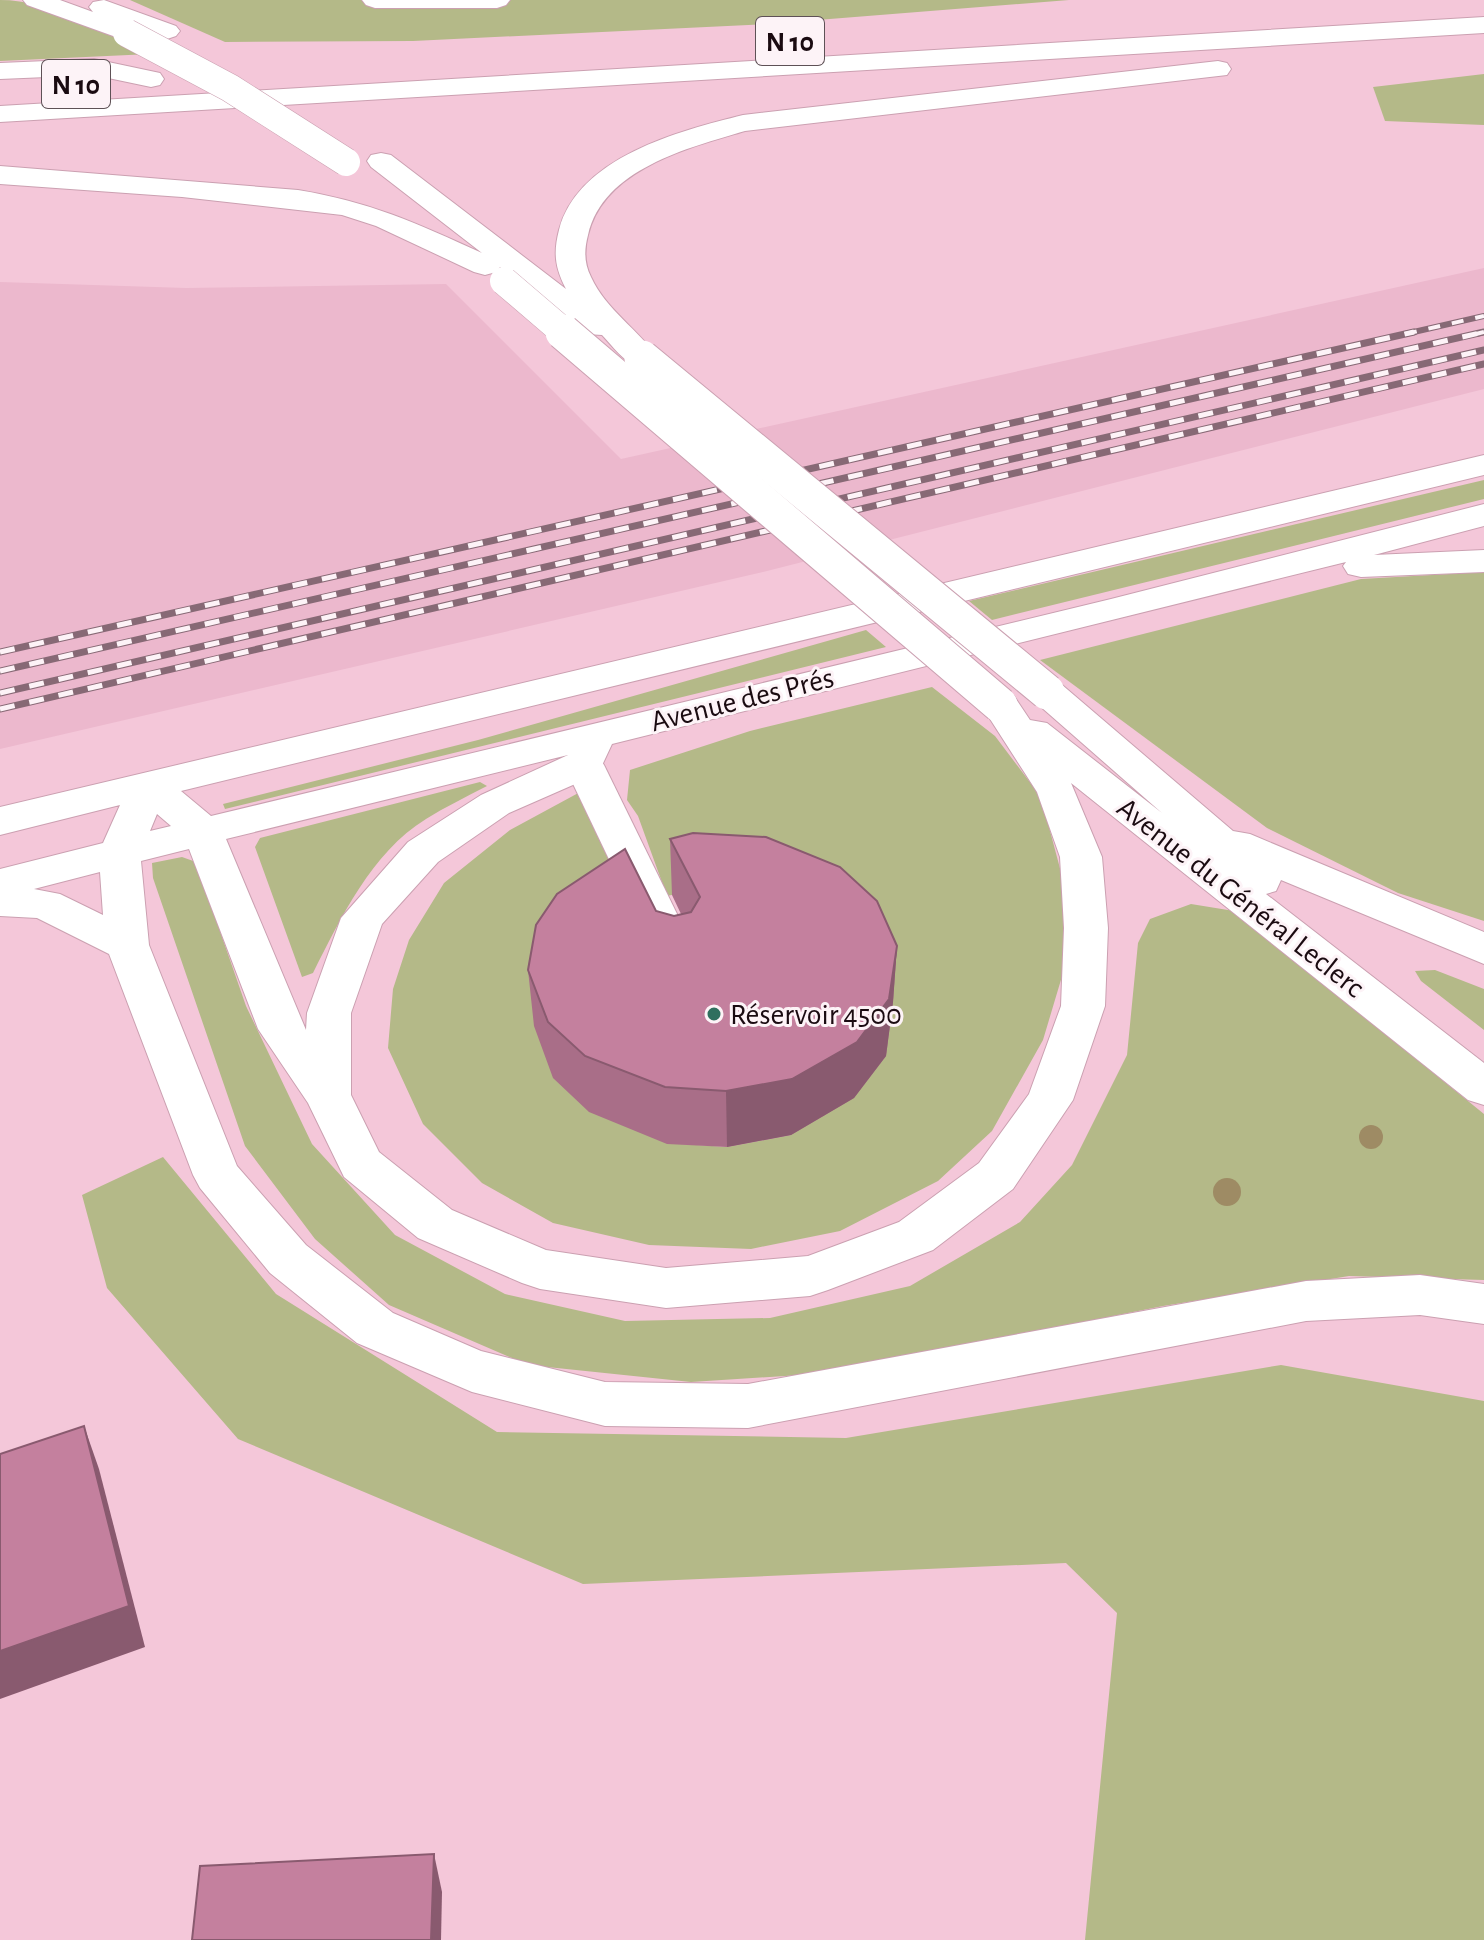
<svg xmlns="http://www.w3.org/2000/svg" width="1484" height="1940" font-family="'Alegreya Sans',sans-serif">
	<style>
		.built { fill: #ecb8cd }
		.green { fill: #b4b988 }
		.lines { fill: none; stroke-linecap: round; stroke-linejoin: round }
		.minor-casing { stroke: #cba0b1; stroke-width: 2 }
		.major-casing { stroke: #cba0b1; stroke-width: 2 }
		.minor { fill: #fff; fill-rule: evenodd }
		.major { fill: #fff; fill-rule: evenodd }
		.rail-far1-casing { stroke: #876975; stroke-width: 6 }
		.rail-casing { stroke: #876975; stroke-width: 7 }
		.rail-far1 { stroke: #fdf3f7; stroke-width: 4; stroke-dasharray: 12; stroke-linecap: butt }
		.rail { stroke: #fdf3f7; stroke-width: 5; stroke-dasharray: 15; stroke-linecap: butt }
		.major-bridge-far1-casing { stroke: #cba0b1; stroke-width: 29; stroke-linecap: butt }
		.major-bridge-casing { stroke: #cba0b1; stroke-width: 37; stroke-linecap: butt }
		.major-bridge-far1 { stroke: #fff; stroke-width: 28 }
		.major-bridge { stroke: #fff; stroke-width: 35 }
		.tree { fill: #9e8b64 }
		.wall { fill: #a96e88 }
		.shaded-wall { fill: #895a6f }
		.building { fill: #c4809e; stroke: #895a6f; stroke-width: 2 }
		.poi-dot { fill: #2f6f5e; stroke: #fdf3f7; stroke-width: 3 }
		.labels { text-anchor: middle; stroke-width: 6; stroke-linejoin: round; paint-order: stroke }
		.shield { fill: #fdf3f7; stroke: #5e5156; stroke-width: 2 }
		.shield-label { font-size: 28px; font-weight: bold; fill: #1a0b11 }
		.street-label { font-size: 30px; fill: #1a0b11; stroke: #fdf3f7 }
		.poi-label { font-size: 30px; fill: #1a0b11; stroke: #fdf3f7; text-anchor: start }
	</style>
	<rect width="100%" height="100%" fill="#f4c7d9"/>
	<polygon class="built" points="1484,268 1484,389 767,571 0,749 0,282 186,288 446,284 621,459"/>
	<g class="green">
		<path d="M0 0C52 0 104 32 150 54L0 61Z"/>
		<polygon points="130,0 1069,0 767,24 413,41 225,42"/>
		<polygon points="1484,74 1484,125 1385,121 1373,87"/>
		<polygon points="1484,480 1484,499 992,620 969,601"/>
		<polygon points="1484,572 1484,921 1398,893 1267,828 1040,660 1361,579"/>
		<polygon points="866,630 886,647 225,809 223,804 478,740"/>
		<polygon points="932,687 995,736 1041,797 1066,891 1066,963 1043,1040 992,1131 938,1181 840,1231 751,1249 649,1245 553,1223 482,1183 423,1124 388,1048 393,989 409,940 444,883 510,830 582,791 595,808 602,845 633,904 667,1143 727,1147 791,1135 694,890 667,896 638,816 627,800 630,770 750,731"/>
		<path d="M480 782 487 786C466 797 445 807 426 819 371 853 341 918 313 973L302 977 255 847 260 838Z"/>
		<polygon points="182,857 196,862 246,1006 312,1144 395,1235 505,1294 625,1321 770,1318 910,1286 1020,1222 1072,1165 1127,1055 1138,943 1150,919 1191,904 1234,911 1484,1114 1484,1280 1349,1276 1163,1306 830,1373 691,1382 528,1365 389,1305 315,1239 245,1146 153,878 152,863"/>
		<polygon points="1435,970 1484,989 1484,1030 1421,981 1415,971"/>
		<polygon points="163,1157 276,1294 497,1432 846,1438 1281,1365 1484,1401 1484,1940 1085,1940 1117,1613 1066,1563 583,1584 238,1439 107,1288 82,1195"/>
	</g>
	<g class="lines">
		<defs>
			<g id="minor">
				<polygon points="362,0 510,0 506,5 497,8 375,8 366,5"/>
				<polygon points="584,752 598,756 604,765 679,918 673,929 658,933 643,929 637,918 564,765 570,756"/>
			</g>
			<g id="major">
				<polygon points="23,0 60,0 93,12 89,7 93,2 104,0 176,26 180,31 176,36 167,39 137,29 140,33 136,38 127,41 27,5"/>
				<polygon points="1484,17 1484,33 0,122 0,106"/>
				<polygon points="94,59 160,73 164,79 160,85 151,87 94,75 0,79 0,63"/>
				<path d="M1218 61 1227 63 1231 69 1227 75 745 131C688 148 603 169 588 235 584 250 584 263 591 277 606 310 638 329 658 358L653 365C629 371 618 352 602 335L586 334 500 267 496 272 485 275 474 272 376 226 342 215 182 197 0 184V166L298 190C371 202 416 223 482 253L371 167 367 161 371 155 381 153 391 155 566 289C555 268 553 253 559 230 578 157 679 131 743 115Z"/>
				<path d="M1484 455V475L181 791 211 816 1111 599 1484 504V526L1374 555 1484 550V572L1361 577 1348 574 1343 566 1346 562 612 744 598 774 509 813 438 862 382 924 351 1013V1095L379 1152 452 1210 546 1250 666 1268 808 1256 899 1222 979 1163 1029 1094 1061 1006 1064 928 1060 857 1037 792 981 705 986 696 1000 693 1014 696 1030 720 1047 723 1162 813 1033 700 1028 692 1033 684 1047 680 1061 684 1233 831 1250 834 1484 932V964L1281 880 1276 891 1266 894 1484 1063V1105L1468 1100 1071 783 1102 857 1108 928 1105 1006 1073 1100 1013 1189 933 1250 828 1290 810 1296 666 1308 540 1289 522 1283 418 1238 344 1177 308 1103 258 1029 189 849 141 861 149 945 237 1166 306 1245 393 1313 481 1351 605 1382 748 1384 1306 1281 1420 1275 1484 1284V1324L1420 1315 1306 1321 748 1428 605 1426 472 1392 357 1343 270 1273 200 1188 193 1175 109 954 37 918 0 916V869L103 843 120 805 0 835V807ZM568 755 481 795 408 842 341 918 307 1013 306 1030 226 839ZM157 814 171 826 150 831ZM100 872 103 915 60 894 34 889Z"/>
			</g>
		</defs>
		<use href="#minor" class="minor-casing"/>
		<use href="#major" class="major-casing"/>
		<use href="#minor" class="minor"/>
		<use href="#major" class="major"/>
		<defs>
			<g id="rail-far1">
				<polyline points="1405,334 1484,316"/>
				<polyline points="1476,334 1484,332"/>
			</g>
			<g id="rail">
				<polyline points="0,652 1414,332"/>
				<polyline points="0,671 1484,332"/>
				<polyline points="0,693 1484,350"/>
				<polyline points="0,709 1484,364"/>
			</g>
		</defs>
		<use href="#rail-far1" class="rail-far1-casing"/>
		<use href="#rail" class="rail-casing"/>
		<use href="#rail-far1" class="rail-far1"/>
		<use href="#rail" class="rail"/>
		<defs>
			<g id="major-bridge-far1">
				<polyline points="127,33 230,88 346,162"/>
				<polyline points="504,281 566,334"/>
			</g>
			<g id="major-bridge">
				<polyline points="563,332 1000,705"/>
				<polyline points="642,358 1047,692"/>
			</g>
		</defs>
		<use href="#major-bridge-far1" class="major-bridge-far1-casing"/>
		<use href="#major-bridge" class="major-bridge-casing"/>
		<use href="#major-bridge-far1" class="major-bridge-far1"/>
		<use href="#major-bridge" class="major-bridge"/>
	</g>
	<g class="tree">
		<circle cx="1371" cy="1137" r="12"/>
		<circle cx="1227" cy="1192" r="14"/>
	</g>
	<polygon class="wall" points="670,839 897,946 893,1002 886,1056 854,1098 791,1135 727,1147 667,1144 589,1112 553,1078 534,1026 528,970 656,911 674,916 681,914 672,895"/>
	<g class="shaded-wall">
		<polygon points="897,946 893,1002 886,1056 854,1098 791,1135 727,1147 726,1091"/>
		<polygon points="84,1426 99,1469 145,1647 0,1699 0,1651"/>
		<polygon points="434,1854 442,1892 441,1940 431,1940"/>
	</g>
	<g class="building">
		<polygon points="693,833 766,837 840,867 877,901 897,946 889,999 857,1042 792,1079 726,1091 665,1087 585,1056 548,1022 528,970 536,925 557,894 625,849 656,911 674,916 691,912 700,897 670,839"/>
		<polygon points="84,1426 129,1606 0,1651 0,1454"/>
		<polygon points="434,1854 431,1940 192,1940 200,1866"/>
	</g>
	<circle class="poi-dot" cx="714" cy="1014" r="8"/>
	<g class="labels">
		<g class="shield">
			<rect x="756" y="17" width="68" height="48" rx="6"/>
			<rect x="42" y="60" width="68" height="48" rx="6"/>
		</g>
		<g class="shield-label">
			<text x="790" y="51">N 10</text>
			<text x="76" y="94">N 10</text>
		</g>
		<g class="street-label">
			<text transform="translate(742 699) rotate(-14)" y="10">Avenue des Prés</text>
			<text transform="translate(1241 897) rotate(38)" y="10">Avenue du Général Leclerc</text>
		</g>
		<g class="poi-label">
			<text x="730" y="1024">Réservoir 4500</text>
		</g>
	</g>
</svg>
